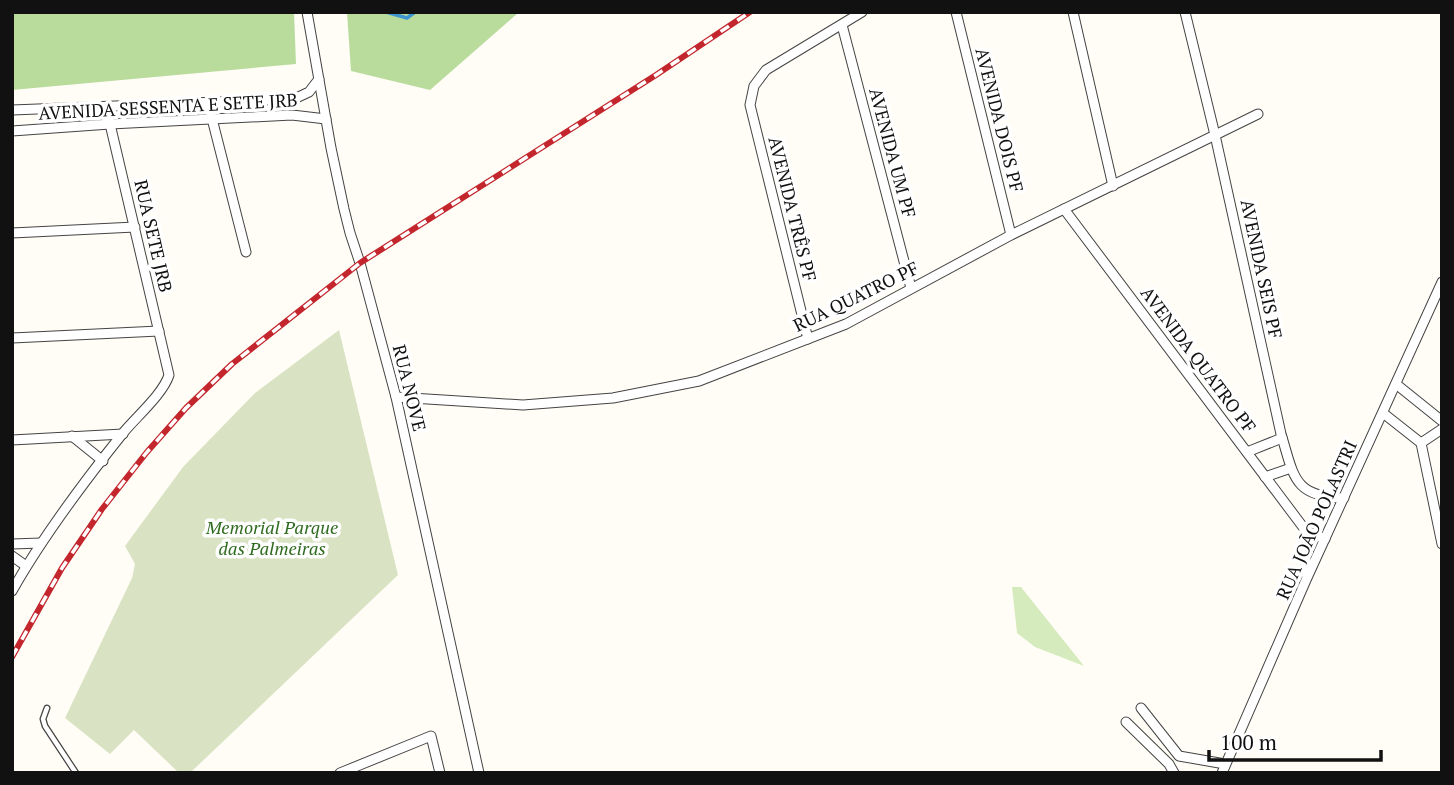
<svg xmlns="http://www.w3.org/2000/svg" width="1454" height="785" font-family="'PT Serif',serif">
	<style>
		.green { fill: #d5ebbd }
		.forest { fill: #b9dc9c }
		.cemetery { fill: #d9e3c4 }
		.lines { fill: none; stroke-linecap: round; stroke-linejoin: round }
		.stream { stroke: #3f96cf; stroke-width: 3.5 }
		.lane-casing { stroke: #444; stroke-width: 7 }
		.street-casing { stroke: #444; stroke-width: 11 }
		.lane { stroke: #fff; stroke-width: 4.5 }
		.street { stroke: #fff; stroke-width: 9 }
		.rail-casing { stroke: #c4262e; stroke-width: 6 }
		.rail { stroke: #fff; stroke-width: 3.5; stroke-dasharray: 10; stroke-linecap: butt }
		.labels { text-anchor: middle; stroke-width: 7; stroke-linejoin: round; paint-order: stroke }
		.street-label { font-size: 18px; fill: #111; stroke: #fff }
		.park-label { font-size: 18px; font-style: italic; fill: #2f6b1f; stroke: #fff }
	</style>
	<rect width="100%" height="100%" fill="#fffdf5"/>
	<polygon class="green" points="1012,587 1021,587 1084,666 1035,647 1017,633"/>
	<g class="forest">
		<polygon points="12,12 294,12 296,64 12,90"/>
		<polygon points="347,12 519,12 430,90 351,71"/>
	</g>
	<polygon class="cemetery" points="339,330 398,575 190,773 179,773 134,730 110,754 65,718 132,578 135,564 125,546 183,467 255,393"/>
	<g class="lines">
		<polyline class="stream" points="386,12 407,18 415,12"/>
		<defs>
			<polyline id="lane" points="47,708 43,719 45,726 76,773"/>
			<g id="street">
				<polyline points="307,12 331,148 344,209 350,233 360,263 396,397 479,773"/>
				<polyline points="956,12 1011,235"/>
				<polyline points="1073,12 1113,186"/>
				<path d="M1185 12 1215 135 1281 434C1294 476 1293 497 1344 498"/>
				<polyline points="842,25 911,288"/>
				<polyline points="208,103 246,252"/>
				<polyline points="12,110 294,99 309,92 319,79"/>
				<polyline points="12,131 110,124 292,115 326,119"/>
				<polyline points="1064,209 1306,531 1325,539"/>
				<polyline points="12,233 135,227"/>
				<polyline points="12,338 159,331"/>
				<polyline points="808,339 750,105 754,86 766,70 862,12"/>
				<polyline points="1396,384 1442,421"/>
				<polyline points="396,397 523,405 613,398 699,381 846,324 1011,235 1258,114"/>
				<polyline points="1383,413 1421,443 1442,544"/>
				<polyline points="72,436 103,461"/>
				<polyline points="12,440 123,434"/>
				<polyline points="1421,443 1442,429"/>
				<polyline points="1247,452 1282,438"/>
				<polyline points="1265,477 1291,468"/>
				<polyline points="1306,531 1306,574"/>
				<polyline points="12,544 41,543"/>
				<polyline points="12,556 26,566"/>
				<path d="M12 591C43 536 83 483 123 433 136 417 163 394 169 375L106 107"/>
				<polyline points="1141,708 1179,756 1225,764"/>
				<polyline points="1126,722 1169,764 1174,773"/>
				<polyline points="340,773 431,736 440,773"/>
				<polyline points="1222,773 1306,580 1442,282"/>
			</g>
		</defs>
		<use href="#lane" class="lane-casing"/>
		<use href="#street" class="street-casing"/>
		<use href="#lane" class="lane"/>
		<use href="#street" class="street"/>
		<defs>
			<polyline id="rail" points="12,657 62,568 102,509 147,452 186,408 232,364 360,263 656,75 750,12"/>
		</defs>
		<use href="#rail" class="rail-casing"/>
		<use href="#rail" class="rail"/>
	</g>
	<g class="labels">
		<g class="street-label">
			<text transform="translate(168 107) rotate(-3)" y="6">AVENIDA SESSENTA E SETE JRB</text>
			<text transform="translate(999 120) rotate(76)" y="6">AVENIDA DOIS PF</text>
			<text transform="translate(892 153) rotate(75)" y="6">AVENIDA UM PF</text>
			<text transform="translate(792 209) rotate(76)" y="6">AVENIDA TRÊS PF</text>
			<text transform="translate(153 236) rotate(77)" y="6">RUA SETE JRB</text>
			<text transform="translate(1261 269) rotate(78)" y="6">AVENIDA SEIS PF</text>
			<text transform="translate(856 297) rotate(-26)" y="6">RUA QUATRO PF</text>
			<text transform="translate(1198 360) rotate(53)" y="6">AVENIDA QUATRO PF</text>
			<text transform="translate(409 388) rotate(76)" y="6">RUA NOVE</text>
			<text transform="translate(1317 520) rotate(-66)" y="6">RUA JOÃO POLASTRI</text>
		</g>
		<g class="park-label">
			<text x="272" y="534">Memorial Parque<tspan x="272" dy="21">das Palmeiras</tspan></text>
		</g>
	</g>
	<rect width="1454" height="785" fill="none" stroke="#111111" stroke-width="28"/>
	<path d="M1209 750v10h172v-10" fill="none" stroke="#111111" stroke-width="3.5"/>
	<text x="1220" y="750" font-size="21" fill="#111111" stroke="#ffffff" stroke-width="5" paint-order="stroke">100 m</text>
</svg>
